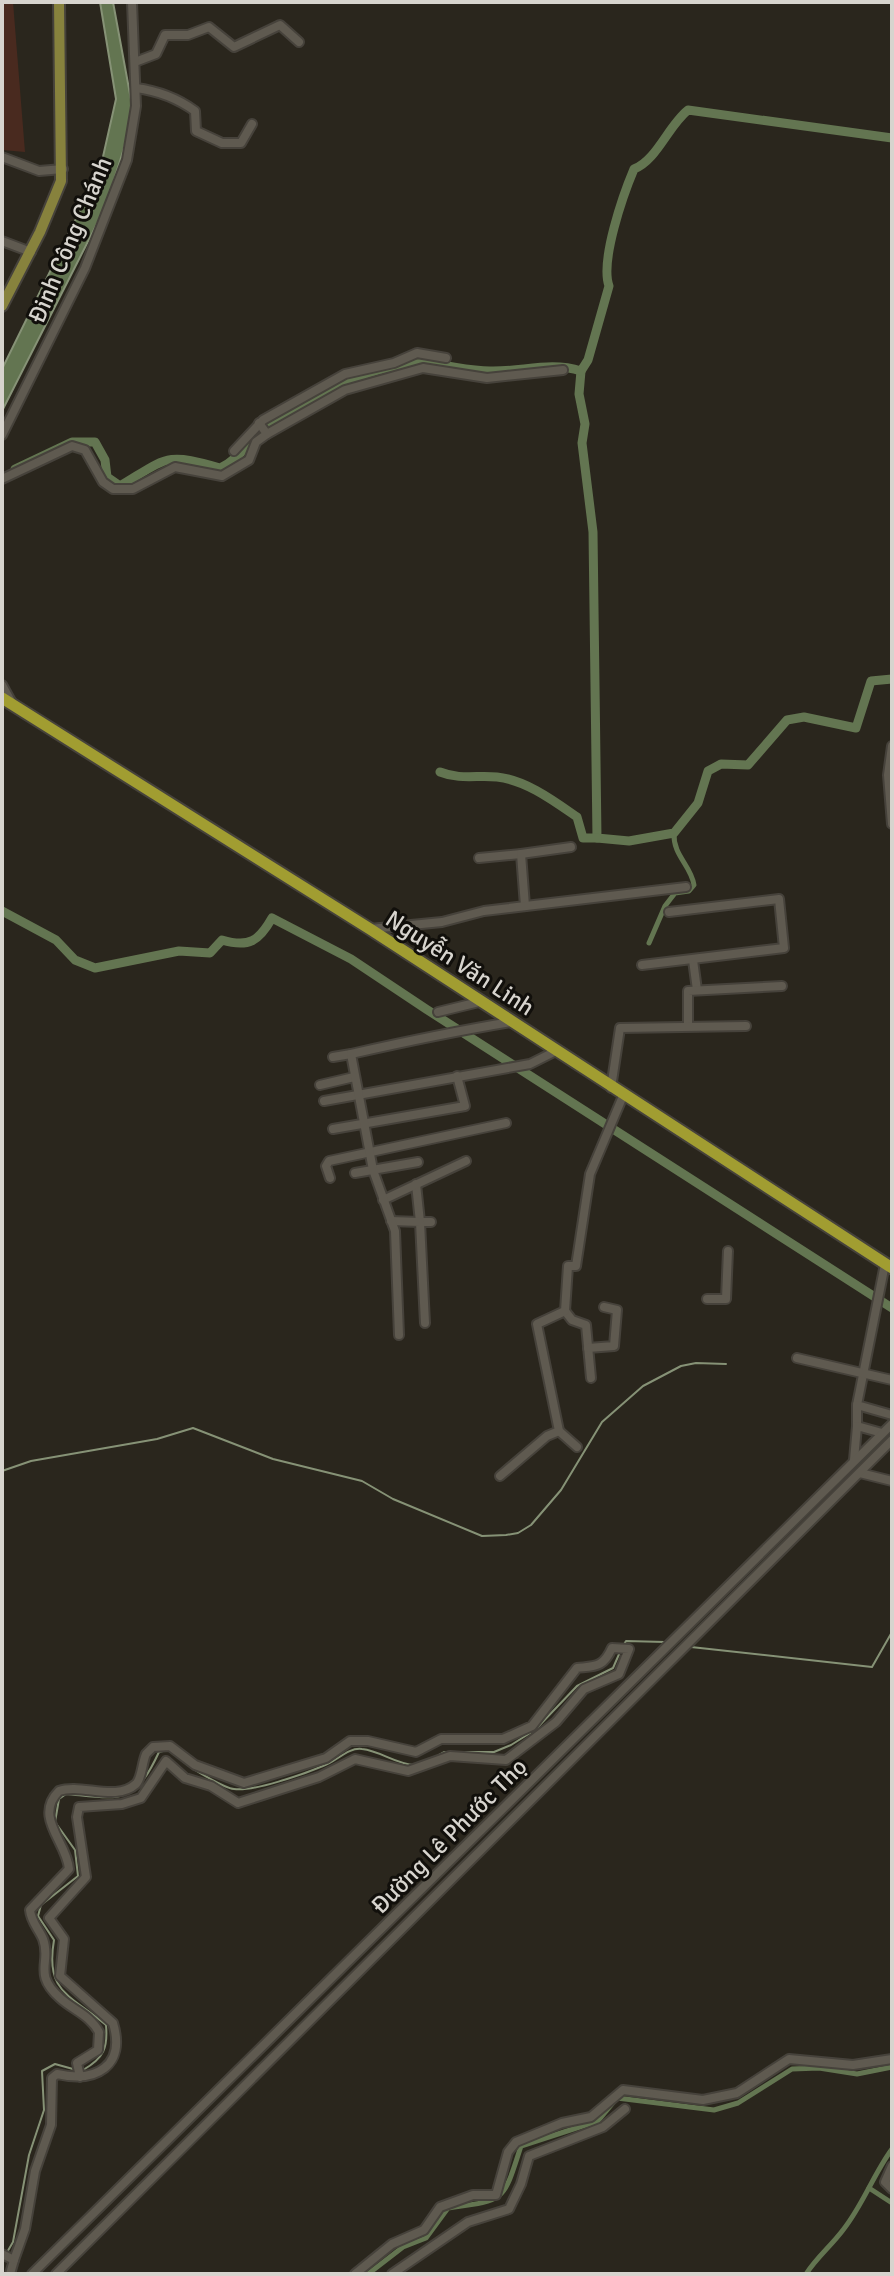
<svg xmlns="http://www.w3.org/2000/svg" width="894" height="2276" font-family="Signika,sans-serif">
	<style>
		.green { fill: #492a1f }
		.water { fill: #637551; stroke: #869276; stroke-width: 2 }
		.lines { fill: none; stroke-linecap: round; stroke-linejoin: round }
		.stream { stroke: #869276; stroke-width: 2 }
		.canal { stroke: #637551; stroke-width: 5 }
		.river { stroke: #637551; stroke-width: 9 }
		.minor-casing { stroke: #46423b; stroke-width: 12 }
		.major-casing { stroke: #46423b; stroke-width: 14 }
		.highway-casing { stroke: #46423b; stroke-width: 15 }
		.minor { stroke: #5f5a50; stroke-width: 8 }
		.major { stroke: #87823d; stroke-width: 10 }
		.highway { stroke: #a19d31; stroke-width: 11 }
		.labels { text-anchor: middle; stroke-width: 6; stroke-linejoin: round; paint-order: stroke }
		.street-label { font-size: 24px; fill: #d7d4ce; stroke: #110f0b }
	</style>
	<rect width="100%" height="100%" fill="#2a261d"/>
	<polygon class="green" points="2,2 13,2 25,152 2,150"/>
	<polygon class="water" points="100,2 113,2 134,116 106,206 2,411 2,369 100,170 116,99"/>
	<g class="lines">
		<g class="stream">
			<polyline points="2,1471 31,1461 157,1439 193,1428 273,1459 362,1481 393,1499 482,1536 506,1535 518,1533 531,1525 561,1490 602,1422 643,1386 681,1366 696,1363 726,1364"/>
			<polyline points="623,1646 626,1641 665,1642"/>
			<polyline points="691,1647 872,1667 892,1632"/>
			<polyline points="435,1757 444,1752 494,1752 511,1745 535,1730 577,1686 613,1668 620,1652"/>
			<path d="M181 1759C188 1767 224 1788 234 1789 253 1792 304 1774 323 1766 336 1762 348 1747 362 1749 381 1751 395 1764 415 1765"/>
			<path d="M83 2070C104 2058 108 2048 106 2025 69 1994 45 1992 54 1940L38 1916 41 1905 78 1876 75 1850 55 1822 59 1799 66 1794C120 1799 134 1806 159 1752L167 1750 176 1755"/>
			<polyline points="6,2254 13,2242 29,2155 44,2110 42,2071 55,2064 73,2069"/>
		</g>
		<g class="canal">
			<path d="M649 943 665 906 675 893 689 891 694 885C691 865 673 856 674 833"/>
			<polyline points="869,2188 892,2203"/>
			<path d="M368 2274 403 2247 426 2238 448 2208C506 2200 503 2202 521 2146L598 2121 617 2098 714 2110 738 2103 792 2069 819 2068 857 2074 892 2067"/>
			<path d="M806 2274C817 2257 831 2246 843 2230 863 2205 873 2175 892 2149"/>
		</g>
		<g class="river">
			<polyline points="581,371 579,394 585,424 582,443 593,532 597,838 629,841 674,833 698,803 708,771 721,764 748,765 787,720 804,717 856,728 871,681 892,679"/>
			<path d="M15 469 72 442H95L105 460 107 477 120 486C167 458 164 452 220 468 242 458 253 434 274 421 315 395 361 369 410 364 436 361 463 371 490 371 522 372 550 361 581 371L588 360 609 286C600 261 623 195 634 169 657 160 668 126 688 110L892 138"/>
			<path d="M440 772C460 780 477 775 497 777 526 780 554 801 577 817L583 838H597"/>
			<path d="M2 911 56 940 75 960 95 968 179 951 210 953 222 940C249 948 259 941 272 918L351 959 426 1009 892 1308"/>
		</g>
		<defs>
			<g id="minor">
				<polyline points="135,62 156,54 165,35 188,35 209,27 234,47 280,25 299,42"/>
				<path d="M136 88C159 91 177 98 195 111L196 131 222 143H241L252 124"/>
				<polyline points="2,157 39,171 63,169"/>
				<polyline points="2,241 31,252"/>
				<polyline points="267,434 345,390 423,368 487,378 563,370"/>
				<polyline points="2,435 85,268 127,160 136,106 132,2"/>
				<polyline points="234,451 263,420 345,374 394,363 417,353 446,358"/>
				<polyline points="2,479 72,446 85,450 103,482 113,489 133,489 175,467 222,476 249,460 256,442 267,434 259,423"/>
				<polyline points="2,685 13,705"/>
				<polyline points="892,746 888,775 892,824"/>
				<polyline points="479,858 521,854"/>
				<polyline points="525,906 521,854 571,847"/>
				<polyline points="370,929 442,922 484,911 686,887"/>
				<polyline points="693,960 697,990"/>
				<polyline points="642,965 784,948 779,899 669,912"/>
				<polyline points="438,1012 479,1002"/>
				<polyline points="688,1025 688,991 782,986"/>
				<polyline points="333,1057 351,1054"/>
				<polyline points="320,1085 354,1077"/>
				<polyline points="611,1088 620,1028 746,1026"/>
				<polyline points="324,1101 530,1064 554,1052"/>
				<polyline points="333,1129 465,1106 457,1076"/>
				<polyline points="355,1173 418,1162"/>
				<polyline points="330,1178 326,1166 329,1161 506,1123"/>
				<polyline points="416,1184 420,1222 431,1222"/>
				<polyline points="383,1200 466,1161"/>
				<polyline points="391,1221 420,1222 425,1323"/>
				<polyline points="885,1264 857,1405 892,1415"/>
				<polyline points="707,1299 726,1299 728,1251"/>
				<polyline points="565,1311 572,1320 586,1325 591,1378"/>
				<path d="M399 1335 395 1231 373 1170 351 1054C404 1042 457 1031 511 1022"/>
				<polyline points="588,1348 614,1346 617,1310 604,1307"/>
				<polyline points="797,1358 892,1380"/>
				<polyline points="857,1405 857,1426"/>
				<polyline points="559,1431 577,1447"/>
				<polyline points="854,1460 857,1426 882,1433"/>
				<polyline points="860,1473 892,1481"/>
				<polyline points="500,1476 547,1436 559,1431 537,1324 565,1311 568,1266 576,1266 590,1174 623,1096"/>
				<polyline points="892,2166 885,2182 892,2189"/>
				<polyline points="2,2254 14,2260 10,2274"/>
				<path d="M14 2260 25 2229 35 2171 51 2125 52 2078 57 2074C96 2083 126 2066 113 2023L60 1976 64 1939 49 1918 86 1877 77 1817 79 1807 122 1804 141 1798 166 1761 185 1778 211 1786 238 1803 319 1777 355 1759 408 1771 450 1756 506 1760 556 1722 584 1689 619 1674 629 1649 612 1648C603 1668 595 1666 577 1668L532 1726 503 1739H441L416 1752 368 1741H350L326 1758 244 1783 195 1765 170 1746 153 1747 146 1754C142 1763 142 1778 136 1784 116 1802 81 1783 59 1791 33 1817 67 1842 69 1869L30 1910C31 1922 39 1929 43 1939 52 1962 32 1973 60 1998 73 2010 90 2015 99 2032L98 2050 77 2063 80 2077"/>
				<polyline points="32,2274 892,1424"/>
				<polyline points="56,2274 892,1440"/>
				<polyline points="355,2274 392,2244 424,2230 440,2207 473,2195 496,2195 508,2152 516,2142 562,2123 591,2117 623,2090 703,2100 737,2093 789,2059 853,2065 892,2059"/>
				<polyline points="392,2274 468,2222 509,2209 521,2184 529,2156 603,2127 625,2109"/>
			</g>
			<polyline id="major" points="2,306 40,232 61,181 59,2"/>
			<polyline id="highway" points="2,698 370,929 892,1268"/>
		</defs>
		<use href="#minor" class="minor-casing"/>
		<use href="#major" class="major-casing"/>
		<use href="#highway" class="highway-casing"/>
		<use href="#minor" class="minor"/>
		<use href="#major" class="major"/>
		<use href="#highway" class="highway"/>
	</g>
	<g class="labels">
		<g class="street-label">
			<text transform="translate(70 240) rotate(-67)" y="8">Đinh Công Chánh</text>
			<text transform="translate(460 963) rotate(33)" y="8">Nguyễn Văn Linh</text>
			<text transform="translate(449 1836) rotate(-45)" y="8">Đường Lê Phước Thọ</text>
		</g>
	</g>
	<rect width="894" height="2276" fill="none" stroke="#d7d4ce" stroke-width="8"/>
</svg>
